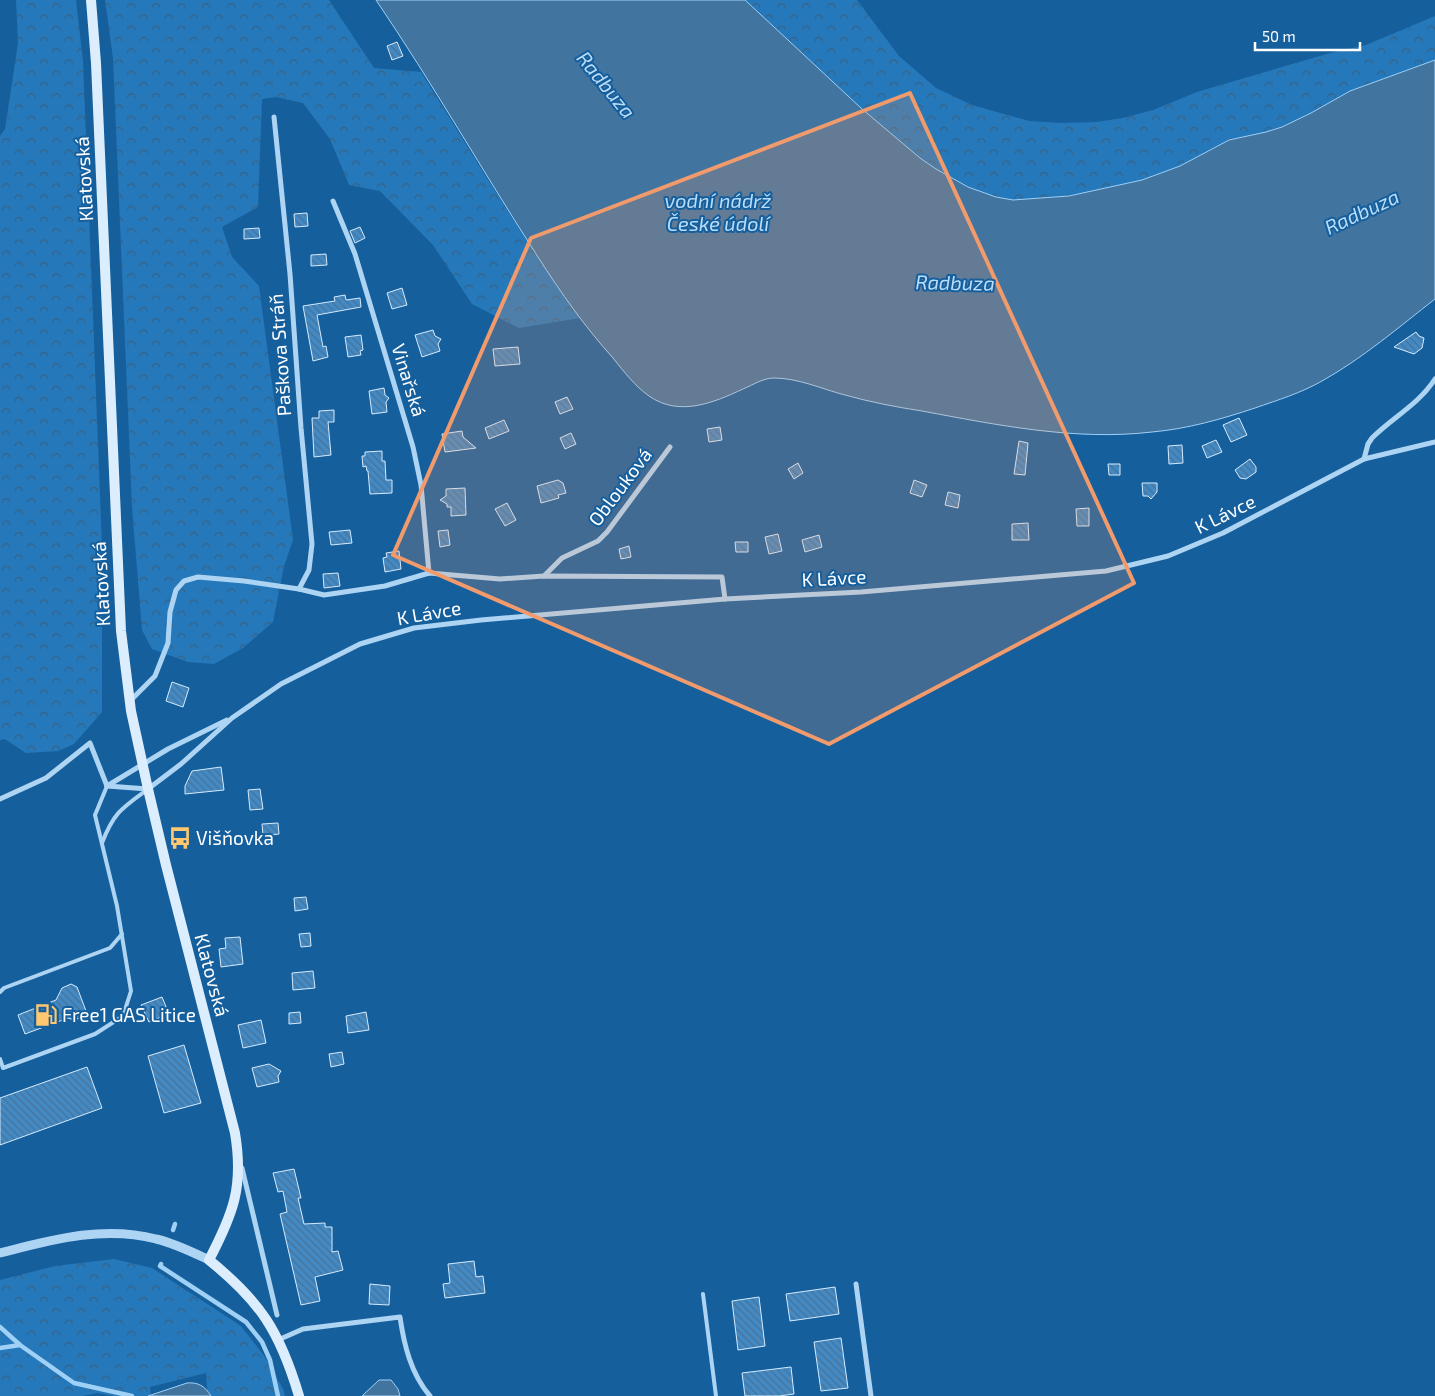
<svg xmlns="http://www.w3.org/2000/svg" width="1435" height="1396" font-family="'Exo 2',sans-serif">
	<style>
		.forest { fill: url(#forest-crowns) }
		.water { fill: #4274a0; stroke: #9fd0f6 }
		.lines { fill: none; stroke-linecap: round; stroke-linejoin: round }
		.stream { stroke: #9fd0f6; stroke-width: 4.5 }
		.building { fill: url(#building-back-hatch); stroke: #d5ebfd }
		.service { stroke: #add4f3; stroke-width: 4 }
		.minor { stroke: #add4f3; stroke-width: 5 }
		.tertiary { stroke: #add4f3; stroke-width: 9 }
		.secondary { stroke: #dceefd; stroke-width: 10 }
		.marked { fill: #f19b6d; fill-opacity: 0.2; stroke: #f19b6d; stroke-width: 4; stroke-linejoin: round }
		.labels { text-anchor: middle; stroke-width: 4; stroke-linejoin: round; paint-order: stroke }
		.street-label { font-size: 19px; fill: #fff; stroke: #165f9d }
		.poi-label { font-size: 19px; fill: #fff; stroke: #165f9d; text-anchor: start }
		.water-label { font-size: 20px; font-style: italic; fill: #baddf9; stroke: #165f9d }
	</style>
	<defs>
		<pattern id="forest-crowns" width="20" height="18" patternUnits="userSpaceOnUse" patternTransform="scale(1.25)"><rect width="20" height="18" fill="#2578ba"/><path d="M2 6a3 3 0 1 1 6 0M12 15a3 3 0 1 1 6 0" fill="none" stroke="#386283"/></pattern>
		<pattern id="building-back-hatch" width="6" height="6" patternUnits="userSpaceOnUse" patternTransform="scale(1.25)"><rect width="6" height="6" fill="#438ac5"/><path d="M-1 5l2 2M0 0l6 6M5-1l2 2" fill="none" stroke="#477195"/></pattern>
	</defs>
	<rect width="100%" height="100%" fill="#165f9d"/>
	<g class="forest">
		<polygon points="16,0 76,0 83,61 102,547 102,712 74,744 58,751 26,753 5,739 0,740 0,136 5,129 18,43"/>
		<path d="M105 0H329L374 68 421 72C473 155 523 239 580 318L519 328 472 304 433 245 380 191 349 185 330 139 303 103 276 97 262 99 258 207 222 227 232 257 259 286 293 540 284 566 273 622 243 648 214 664 188 662 152 649 142 630 132 507 113 58Z"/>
		<polygon points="745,0 857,0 899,56 936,88 972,105 1029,121 1061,123 1096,122 1123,118 1153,110 1197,92 1330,53 1366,45 1435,16 1435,60 1350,91 1311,113 1282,127 1266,132 1229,140 1180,166 1142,180 1069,196 1013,200 996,197 968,187 936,169 920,158 862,109"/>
		<polygon points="114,1259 152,1268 241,1326 265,1357 283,1389 285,1396 211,1396 207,1390 206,1373 150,1387 151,1394 148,1396 114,1396 98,1393 82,1396 0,1396 0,1280 55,1266"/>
	</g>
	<g class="water">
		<path d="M376 0H745L862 109 920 158 936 169 968 187 996 197 1013 200 1069 196 1142 180 1180 166 1229 140 1266 132 1282 127 1311 113 1350 91 1435 60V299C1399 327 1363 358 1322 381 1301 393 1278 400 1255 408 1222 419 1187 429 1152 432 1076 441 997 425 922 411 896 407 870 402 845 395 822 389 798 378 774 378 763 378 753 385 743 389 713 403 679 417 649 396 635 386 624 372 613 358 585 327 561 293 538 257 483 172 433 84 376 0Z"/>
		<polygon points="379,1380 391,1380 398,1389 400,1396 362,1396"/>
		<path d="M187 1383C198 1382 205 1386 211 1396H148Z"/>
	</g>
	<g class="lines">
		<g class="stream">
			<polyline points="173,1230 175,1224"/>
			<polyline points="161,1264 160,1266 246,1322 262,1342 270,1360 278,1396"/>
			<polyline points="0,1327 20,1345 74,1383 132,1396"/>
			<polyline points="0,1348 20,1345"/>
		</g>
	</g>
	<g class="building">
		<polygon points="397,42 403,56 392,60 387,46"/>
		<polygon points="307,213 308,226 295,227 294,214"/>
		<polygon points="360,227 365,238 355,243 350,231"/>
		<polygon points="259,228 260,238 244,239 244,229"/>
		<polygon points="326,254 327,265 311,266 311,255"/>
		<polygon points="402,288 407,305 392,309 387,293"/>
		<polygon points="345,295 346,300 360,298 361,307 317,315 323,347 326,346 328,357 313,361 303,306 335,301 334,297"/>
		<polygon points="433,330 435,336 441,339 438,344 440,351 422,357 415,335"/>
		<polygon points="1416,332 1419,336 1424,338 1422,348 1414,354 1394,347"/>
		<polygon points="361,335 363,350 360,351 361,355 348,357 345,337"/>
		<polygon points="518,347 520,364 495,366 493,349"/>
		<polygon points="384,388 385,395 389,398 386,402 387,412 372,414 369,391"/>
		<polygon points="567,397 573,409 560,414 555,402"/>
		<polygon points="334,410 334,422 328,422 331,455 314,457 312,418 319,418 319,411"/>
		<polygon points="1239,418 1247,435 1231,442 1223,425"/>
		<polygon points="504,420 509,431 489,439 485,428"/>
		<polygon points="720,427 722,440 709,442 707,429"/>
		<polygon points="462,431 463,437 476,448 445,452 442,434"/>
		<polygon points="571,433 576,444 565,449 560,438"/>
		<polygon points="1216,440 1222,452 1207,458 1202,446"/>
		<polygon points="1019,441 1028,443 1025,475 1014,474"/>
		<polygon points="1182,445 1183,463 1169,464 1168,446"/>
		<polygon points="382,451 382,461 385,461 386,480 392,480 392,493 370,494 368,471 367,471 366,466 363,467 362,456 365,456 365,452"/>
		<polygon points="1250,459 1256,467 1256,472 1246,479 1240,478 1235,470"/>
		<polygon points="798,463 803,473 794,479 788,469"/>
		<polygon points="1108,464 1120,464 1120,475 1109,475"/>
		<polygon points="558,480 563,483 566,493 558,495 559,498 541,503 537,486"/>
		<polygon points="914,480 927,485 922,497 910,493"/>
		<polygon points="1142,483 1157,483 1157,492 1151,499 1148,496 1143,496"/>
		<polygon points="465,488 466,515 451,516 451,507 447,507 447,504 440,500 446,496 446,489"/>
		<polygon points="948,492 960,495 958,508 945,505"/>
		<polygon points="507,503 516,520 505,526 495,509"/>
		<polygon points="1089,508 1089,526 1077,526 1076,509"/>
		<polygon points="1028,523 1029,540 1012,540 1012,524"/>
		<polygon points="350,530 352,543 331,545 329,532"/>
		<polygon points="448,530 450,545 440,547 438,531"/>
		<polygon points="778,534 782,551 769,554 765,537"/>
		<polygon points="819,535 822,547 805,552 802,540"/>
		<polygon points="735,542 748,542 748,552 736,552"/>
		<polygon points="629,546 631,557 621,559 619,549"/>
		<polygon points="399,551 401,569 385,572 383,558 387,557 386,553"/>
		<polygon points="338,573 340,586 324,588 323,574"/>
		<polygon points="172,682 189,688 183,707 166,701"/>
		<polygon points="221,767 224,790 185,794 185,786 192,771"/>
		<polygon points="260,789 263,809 250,810 248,790"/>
		<polygon points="278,823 279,834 263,836 262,824"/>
		<polygon points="306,897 308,909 295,911 294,898"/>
		<polygon points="310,933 311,946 301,947 299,934"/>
		<polygon points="240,937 243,964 221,967 219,949 226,948 225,938"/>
		<polygon points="313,971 315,988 293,990 292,973"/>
		<polygon points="71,984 77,987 86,1011 83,1017 74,1020 68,1018 25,1034 18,1015 56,1000 62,988"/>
		<polygon points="162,997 169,1014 149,1022 141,1005"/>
		<polygon points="300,1012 301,1023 289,1024 289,1013"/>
		<polygon points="366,1012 369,1030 348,1033 346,1016"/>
		<polygon points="261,1020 266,1043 243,1048 238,1025"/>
		<polygon points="184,1045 201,1103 164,1113 148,1056"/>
		<polygon points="342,1052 344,1064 331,1067 329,1054"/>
		<polygon points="269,1064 281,1071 278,1076 279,1082 257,1087 252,1068"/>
		<polygon points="87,1067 102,1108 0,1145 0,1098"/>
		<polygon points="294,1169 301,1198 298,1198 304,1224 325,1223 325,1227 332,1227 332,1252 338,1251 343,1270 315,1277 320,1301 301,1305 280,1214 287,1212 283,1191 278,1192 273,1173"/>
		<polygon points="474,1261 476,1277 483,1276 485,1293 445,1298 443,1284 450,1283 448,1264"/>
		<polygon points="370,1284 390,1286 389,1305 369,1304"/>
		<polygon points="835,1287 839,1314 790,1321 786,1294"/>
		<polygon points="759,1297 765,1346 738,1350 732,1301"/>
		<polygon points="841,1338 848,1388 821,1391 814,1342"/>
		<polygon points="791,1367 794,1394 779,1396 745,1396 742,1373"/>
	</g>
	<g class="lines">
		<g class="service">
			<path d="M102 843C114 812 122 808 148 789"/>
			<polyline points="0,992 4,988 110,948 122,934"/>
			<polyline points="0,1059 3,1068 95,1034 123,1016 131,991 117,906 95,815 107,786"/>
			<polyline points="703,1294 716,1396"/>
		</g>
		<g class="minor">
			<polyline points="274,117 290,274 301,428 312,544 309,570 299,589"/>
			<polyline points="333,201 355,254 413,447 421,485 429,573"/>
			<path d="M1364 459 1368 444 1372 438C1393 417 1418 405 1435 379"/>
			<polyline points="544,576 562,558 598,541 607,532 670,447"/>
			<polyline points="130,701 155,676 168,643 170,612 176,590 184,581 198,577 244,581 299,589 324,595 385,586 429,573 500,579 544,576 722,577 725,599"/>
			<polyline points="107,786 148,789 181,764 232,718 281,684 360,644 414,628 481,620 725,599 861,592 1106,571 1168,556 1223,533 1364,459 1435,442"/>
			<polyline points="107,786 168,749 227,720"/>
			<polyline points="0,799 46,778 90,743 107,786"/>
			<polyline points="242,1168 277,1315"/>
			<polyline points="856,1284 871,1396"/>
			<path d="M278 1340 303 1329 400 1317C404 1345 411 1374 430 1396"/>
		</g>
		<path class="tertiary" d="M0 1253C51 1240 103 1225 156 1239 174 1243 192 1252 209 1260"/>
		<path class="secondary" d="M91 0 96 63 121 631 131 711 148 789 166 865 235 1133C244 1187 233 1214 209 1260 261 1302 280 1332 299 1396"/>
	</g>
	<path class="marked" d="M910 93 1134 583 829 744 393 555 531 238Z"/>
	<defs>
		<symbol id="bus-bare" viewBox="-9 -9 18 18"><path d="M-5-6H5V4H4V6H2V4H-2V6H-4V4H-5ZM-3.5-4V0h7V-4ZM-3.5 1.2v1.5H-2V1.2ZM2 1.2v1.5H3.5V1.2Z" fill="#ffc76f" stroke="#165f9d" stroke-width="2.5" paint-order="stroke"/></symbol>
		<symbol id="fuel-bare" viewBox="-9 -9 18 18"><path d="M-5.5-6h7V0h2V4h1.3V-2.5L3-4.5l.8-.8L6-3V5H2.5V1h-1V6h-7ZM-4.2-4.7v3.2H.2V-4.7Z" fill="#ffc76f" stroke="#165f9d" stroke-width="2.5" paint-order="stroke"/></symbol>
	</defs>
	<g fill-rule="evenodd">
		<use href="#bus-bare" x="164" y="822" width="32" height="32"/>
		<use href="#fuel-bare" x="30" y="999" width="32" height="32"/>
	</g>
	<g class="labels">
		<g class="street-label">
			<text transform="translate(84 179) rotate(-93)" y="7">Klatovská</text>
			<text transform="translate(280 355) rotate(-94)" y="7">Paškova Stráň</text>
			<text transform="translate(409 380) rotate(73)" y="7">Vinařská</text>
			<text transform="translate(620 487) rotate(-53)" y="7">Oblouková</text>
			<text transform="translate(1225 514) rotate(-26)" y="7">K Lávce</text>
			<text transform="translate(834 578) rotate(-3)" y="7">K Lávce</text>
			<text transform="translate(101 584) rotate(-93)" y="7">Klatovská</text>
			<text transform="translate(429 613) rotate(-10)" y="7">K Lávce</text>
			<text transform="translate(212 975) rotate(75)" y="7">Klatovská</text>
		</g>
		<g class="poi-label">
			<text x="196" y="845">Višňovka</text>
			<text x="62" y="1022">Free1 GAS Litice</text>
		</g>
		<g class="water-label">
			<text transform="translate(606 85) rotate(51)" y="7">Radbuza</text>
			<text x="718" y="208">vodní nádrž<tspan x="718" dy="23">České údolí</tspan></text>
			<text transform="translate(1362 212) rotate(-25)" y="7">Radbuza</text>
			<text transform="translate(955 283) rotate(1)" y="7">Radbuza</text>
		</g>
	</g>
	<path d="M1255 42v8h105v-8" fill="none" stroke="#ffffff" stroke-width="2.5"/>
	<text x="1262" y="42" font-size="15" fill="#ffffff" stroke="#165f9d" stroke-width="4" paint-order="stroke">50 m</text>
</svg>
